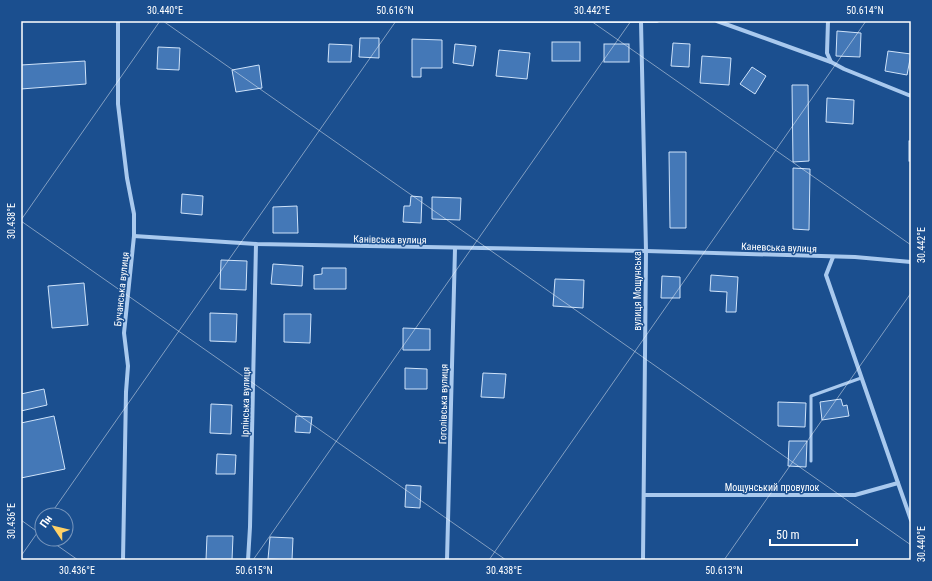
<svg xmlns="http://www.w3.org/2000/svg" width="932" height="581" font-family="'Roboto Condensed',sans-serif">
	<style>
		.building { fill: #4478b7; stroke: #cfe3fa }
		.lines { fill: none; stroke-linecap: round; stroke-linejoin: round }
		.lane { stroke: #a9c9ee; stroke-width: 3 }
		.street { stroke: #a9c9ee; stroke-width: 4 }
		.ticks { fill: none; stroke: #fff; stroke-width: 1; stroke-opacity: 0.45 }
		.labels { text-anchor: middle; stroke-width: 3; stroke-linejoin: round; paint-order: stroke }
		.street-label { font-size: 10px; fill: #fff; stroke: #1b4f8f }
		.neatline { fill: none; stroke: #fff; stroke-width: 1.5 }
		.ticks-label { font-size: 10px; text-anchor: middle; fill: #fff }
	</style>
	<rect width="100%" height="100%" fill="#1b4f8f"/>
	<g class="building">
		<polygon points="837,31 861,33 860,57 836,56"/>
		<polygon points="360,38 379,38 379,58 359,57"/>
		<polygon points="412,39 442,40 442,68 421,68 421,77 412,77"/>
		<rect x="552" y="42" width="28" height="19"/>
		<polygon points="673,43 690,44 689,67 671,66"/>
		<polygon points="329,44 352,45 351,62 328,62"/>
		<polygon points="455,44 476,46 473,66 453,63"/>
		<rect x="604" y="44" width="25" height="18"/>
		<polygon points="158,47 180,48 179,70 157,69"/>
		<polygon points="499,50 530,53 527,79 496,76"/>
		<polygon points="888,51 911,54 907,75 885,71"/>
		<polygon points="702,56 731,58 729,85 700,83"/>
		<polygon points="85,61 86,84 21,89 21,65"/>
		<polygon points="259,65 262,88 236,92 232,70"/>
		<polygon points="752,67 766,76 755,94 740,84"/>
		<polygon points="792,85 808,85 809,161 793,162"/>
		<polygon points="827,98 854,100 853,124 826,122"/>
		<rect x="909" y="141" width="2" height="20"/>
		<polygon points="669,152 686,152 686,228 670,228"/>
		<polygon points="793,168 810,169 809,230 793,229"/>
		<polygon points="182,194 203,196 202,215 181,213"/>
		<polygon points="411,196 422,197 421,223 403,222 404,206 410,206"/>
		<polygon points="432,197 461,198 460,220 432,219"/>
		<polygon points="297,206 298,233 273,233 273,207"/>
		<polygon points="221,260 247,261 246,290 220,289"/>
		<polygon points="273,264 303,266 302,286 271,284"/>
		<polygon points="322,268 346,268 346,289 314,289 314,275 322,274"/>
		<polygon points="711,275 738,277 736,312 726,312 727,292 710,291"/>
		<polygon points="662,276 680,277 680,298 661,298"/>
		<polygon points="555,279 584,280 583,308 553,306"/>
		<polygon points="84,283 88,325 52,328 48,286"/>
		<polygon points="210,313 237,314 236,342 210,341"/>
		<polygon points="284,314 311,314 310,343 284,342"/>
		<polygon points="403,328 430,329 430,350 403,350"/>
		<polygon points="405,368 427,369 427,389 405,389"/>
		<polygon points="483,373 506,374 504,398 481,397"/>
		<polygon points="44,389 47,405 21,411 21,394"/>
		<polygon points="841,399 843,406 847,405 849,416 822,420 820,402"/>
		<polygon points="778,402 806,403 805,427 778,426"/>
		<polygon points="211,404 232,405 231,434 210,433"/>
		<polygon points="54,416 65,469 21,478 21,423"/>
		<polygon points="296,416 312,417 310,433 295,432"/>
		<polygon points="789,441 807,441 806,467 788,466"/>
		<polygon points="217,454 236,455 235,474 216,474"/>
		<polygon points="406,485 421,486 420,508 405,507"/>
		<polygon points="207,536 233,536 232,560 206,560"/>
		<polygon points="270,537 293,538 292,560 268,559"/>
	</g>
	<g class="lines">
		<polyline class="lane" points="811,461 811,396 861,378"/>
		<g class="street">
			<polyline points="118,21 118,104 127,178 134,214 134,236 124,333 128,366 126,392 123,560"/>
			<polyline points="168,21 657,21"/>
			<polyline points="717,21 831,62"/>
			<polyline points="828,21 827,53 831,62 844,69 911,96"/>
			<polyline points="641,22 646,251 643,560"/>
			<polyline points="134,236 256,244 646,251 855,257 911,262"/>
			<polyline points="898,483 911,520"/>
			<polyline points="644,495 855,495 898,483 826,275 833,257"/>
			<polyline points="248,560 250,527 256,244"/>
			<polyline points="447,560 455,249"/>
		</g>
	</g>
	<path class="ticks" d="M163 21 911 545M591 21 911 245M21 220 160 21M21 221 506 560M50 515 396 21M21 520 42 535M48 539 78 560M21 556 42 526M253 560 631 21M489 560 866 21M724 560 911 293"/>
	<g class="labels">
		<g class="street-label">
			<text transform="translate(390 239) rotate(1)" y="4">Канівська вулиця</text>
			<text transform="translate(779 247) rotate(2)" y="4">Каневська вулиця</text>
			<text transform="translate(121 289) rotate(-84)" y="4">Бучанська вулиця</text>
			<text transform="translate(637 291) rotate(-90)" y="4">вулиця Мощунська</text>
			<text transform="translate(245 402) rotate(-89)" y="4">Ірпінська вулиця</text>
			<text transform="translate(443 404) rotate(-89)" y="4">Гоголівська вулиця</text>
			<text x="772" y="491">Мощунський провулок</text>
		</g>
	</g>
	<rect width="932" height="581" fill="none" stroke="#1b4f8f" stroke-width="44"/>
	<g transform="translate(54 527) rotate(305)"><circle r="19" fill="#1b4f8f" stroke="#7695bc"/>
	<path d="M0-3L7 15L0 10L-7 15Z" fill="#ffd166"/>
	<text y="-6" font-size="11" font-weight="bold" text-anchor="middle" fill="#ffffff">Пн</text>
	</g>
	<path d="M770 539v6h87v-6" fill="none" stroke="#ffffff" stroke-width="2"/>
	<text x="776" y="539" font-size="12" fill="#ffffff" stroke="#1b4f8f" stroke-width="3" paint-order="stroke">50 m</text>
	<rect x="22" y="22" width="888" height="537" class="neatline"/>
	<g class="ticks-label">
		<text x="165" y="14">30.440°E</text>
		<text x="395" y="14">50.616°N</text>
		<text x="592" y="14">30.442°E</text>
		<text x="865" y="14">50.614°N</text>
		<text transform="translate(11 221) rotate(-90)" y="4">30.438°E</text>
		<text transform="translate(921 245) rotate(-90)" y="4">30.442°E</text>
		<text transform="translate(11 521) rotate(-90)" y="4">30.436°E</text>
		<text transform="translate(921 544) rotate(-90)" y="4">30.440°E</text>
		<text x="77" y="574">30.436°E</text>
		<text x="254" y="574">50.615°N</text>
		<text x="504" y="574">30.438°E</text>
		<text x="724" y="574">50.613°N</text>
	</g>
</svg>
